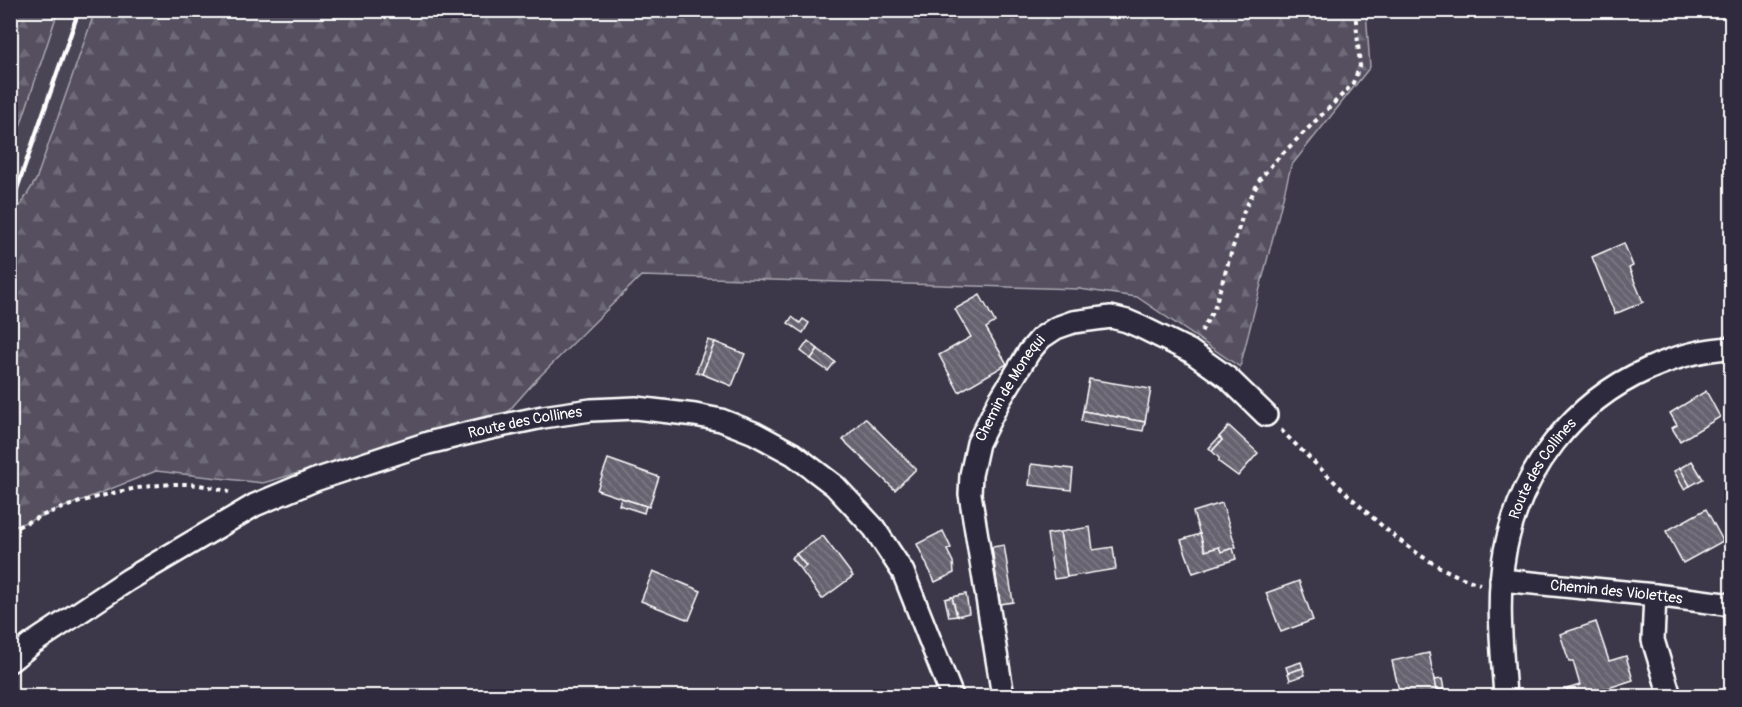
<svg xmlns="http://www.w3.org/2000/svg" width="1742" height="707" font-family="Pangolin,sans-serif">
	<style>
		.built { fill: #494455 }
		.forest { fill: url(#forest-firs); stroke: #aaa8b0; stroke-width: 1.5 }
		.building { fill: url(#building-back-hatch); stroke: #fff; stroke-width: 1.5 }
		.lines { fill: none; stroke-linecap: round; stroke-linejoin: round }
		.street-casing { stroke: #fff; stroke-width: 26 }
		.path { stroke: #fff; stroke-width: 4; stroke-dasharray: 4.5 4.5; stroke-linecap: butt }
		.street { stroke: #2f2a3d; stroke-width: 21 }
		.rail { stroke: #fff; stroke-width: 4.5 }
		.labels { text-anchor: middle; stroke-width: 4.5; stroke-linejoin: round; paint-order: stroke }
		.street-label { font-size: 15px; fill: #fff; stroke: #2f2a3d }
	</style>
	<defs>
		<pattern id="forest-firs" width="22" height="20" patternUnits="userSpaceOnUse" patternTransform="scale(1.5)"><rect width="22" height="20" fill="#555060"/><path d="M5 1l3.5 6h-7zM16 11l3.5 6h-7z" fill="#6e6a78"/></pattern>
		<pattern id="building-back-hatch" width="6" height="6" patternUnits="userSpaceOnUse" patternTransform="scale(1.5)"><rect width="6" height="6" fill="#666270"/><path d="M-1 5l2 2M0 0l6 6M5-1l2 2" fill="none" stroke="#7d7a85"/></pattern>
	</defs>
	<rect width="100%" height="100%" fill="#3c3749"/>
	<filter id="ink" filterUnits="userSpaceOnUse"><feTurbulence type="fractalNoise" baseFrequency=".0167" numOctaves="2"/><feDisplacementMap in="SourceGraphic" scale="12" xChannelSelector="R" yChannelSelector="G"/><feConvolveMatrix kernelMatrix="1 2 1 2 8 2 1 2 1" color-interpolation-filters="sRGB"/></filter>
	<g filter="url(#ink)">
		<polygon class="built" points="58,11 95,11 36,180 20,206 11,202 11,154"/>
		<g class="forest">
			<polygon points="11,10 58,11 11,154 10,11"/>
			<polygon points="95,11 1366,11 1370,67 1291,166 1240,367 1137,297 1079,289 641,276 536,380 505,415 263,483 156,471 11,528 11,202 20,206 36,180"/>
		</g>
		<g class="building">
			<polygon points="1624,243 1633,266 1629,268 1643,302 1615,314 1592,257"/>
			<polygon points="980,295 995,322 986,328 1007,364 959,392 939,355 971,337 955,309"/>
			<polygon points="792,317 800,323 803,319 809,323 803,333 788,323"/>
			<polygon points="708,340 715,342 702,374 696,372"/>
			<polygon points="808,341 818,349 811,359 801,351"/>
			<polygon points="715,342 745,354 732,386 702,374"/>
			<polygon points="818,349 835,362 828,371 811,359"/>
			<polygon points="1089,379 1151,389 1145,422 1083,411"/>
			<polygon points="1706,391 1720,417 1680,441 1672,428 1677,425 1670,413"/>
			<polygon points="1083,411 1145,422 1143,431 1081,421"/>
			<polygon points="865,418 916,469 895,490 843,440"/>
			<polygon points="1229,426 1258,453 1238,476 1219,462 1219,458 1212,451 1222,440 1219,437"/>
			<polygon points="1219,437 1222,440 1212,451 1209,448"/>
			<polygon points="608,459 659,477 649,507 597,490"/>
			<polygon points="1692,461 1703,479 1690,486 1680,468"/>
			<polygon points="1031,464 1073,469 1071,490 1029,485"/>
			<polygon points="1680,468 1690,486 1684,489 1674,471"/>
			<polygon points="621,498 646,506 644,513 619,505"/>
			<polygon points="1222,503 1236,547 1221,552 1219,547 1205,551 1193,512"/>
			<polygon points="1706,509 1723,541 1683,563 1666,531"/>
			<polygon points="1090,527 1093,550 1113,547 1116,569 1067,577 1060,532"/>
			<polygon points="943,531 951,548 947,550 953,562 954,573 935,582 917,544"/>
			<polygon points="1060,532 1067,577 1054,579 1047,534"/>
			<polygon points="1200,534 1205,551 1219,547 1221,552 1233,548 1236,559 1193,573 1181,540"/>
			<polygon points="823,536 853,576 822,599 801,570 806,566 796,554"/>
			<polygon points="1004,545 1013,602 1000,604 992,547"/>
			<polygon points="796,554 806,566 801,570 791,558"/>
			<polygon points="653,571 701,591 689,620 641,601"/>
			<polygon points="1299,581 1313,620 1281,632 1266,593"/>
			<polygon points="966,594 969,613 957,616 952,597"/>
			<polygon points="952,597 957,616 949,617 945,599"/>
			<polygon points="1596,622 1609,661 1626,656 1633,680 1602,690 1604,696 1569,696 1567,689 1580,685 1573,661 1569,661 1560,634"/>
			<polygon points="1429,653 1436,690 1444,689 1446,696 1407,696 1406,693 1400,695 1392,661"/>
			<polygon points="1301,662 1303,668 1288,673 1286,667"/>
			<polygon points="1303,668 1305,675 1290,680 1288,673"/>
			<polygon points="1442,679 1444,689 1436,690 1434,680"/>
			<polygon points="1163,690 1165,696 1143,696"/>
		</g>
		<g class="lines">
			<defs>
				<g id="street">
					<path id="s1" d="M1501 580 1655 595 1732 605"/>
					<polyline points="1655,595 1653,640 1670,696"/>
					<path id="s2" d="M10 661 33 643 128 580 255 505 315 480 428 443 486 429 543 417 591 410 636 408 695 415 721 420 754 433 793 454 835 486 874 528 903 572 952 696"/>
					<path id="s3" d="M1003 696 970 494 971 475 978 443 999 401 1029 352 1041 338 1056 328 1073 322 1111 317 1127 321 1141 327 1190 351 1228 378 1266 415"/>
					<path id="s4" d="M1505 696C1502 649 1496 598 1505 551 1521 470 1573 402 1648 369 1675 357 1702 349 1732 348"/>
				</g>
			</defs>
			<use href="#street" class="street-casing"/>
			<g class="path">
				<polyline points="1201,332 1214,309 1244,211 1260,179 1275,161 1352,85 1360,66 1355,10"/>
				<path d="M1281 430C1301 450 1321 469 1341 488 1382 527 1424 567 1480 584"/>
				<path d="M10 531C54 506 134 483 184 484 199 484 215 488 229 492"/>
			</g>
			<use href="#street" class="street"/>
			<polyline class="rail" points="12,203 79,10"/>
		</g>
	</g>
	<g class="labels">
		<g class="street-label">
			<text dy="5" stroke="none"><textPath href="#s3" startOffset="320">Chemin de Monequi</textPath></text>
			<text dy="5" stroke="none"><textPath href="#s2" startOffset="574">Route des Collines</textPath></text>
			<text dy="5" stroke="none"><textPath href="#s4" startOffset="237">Route des Collines</textPath></text>
			<text dy="5" stroke="none"><textPath href="#s1" startOffset="116">Chemin des Violettes</textPath></text>
		</g>
	</g>
	<rect width="1742" height="707" fill="none" stroke="#2f2a3d" stroke-width="36"/>
	<rect x="18" y="18" width="1706" height="671" fill="none" stroke="#fff" stroke-width="2" filter="url(#ink)"/>
</svg>
